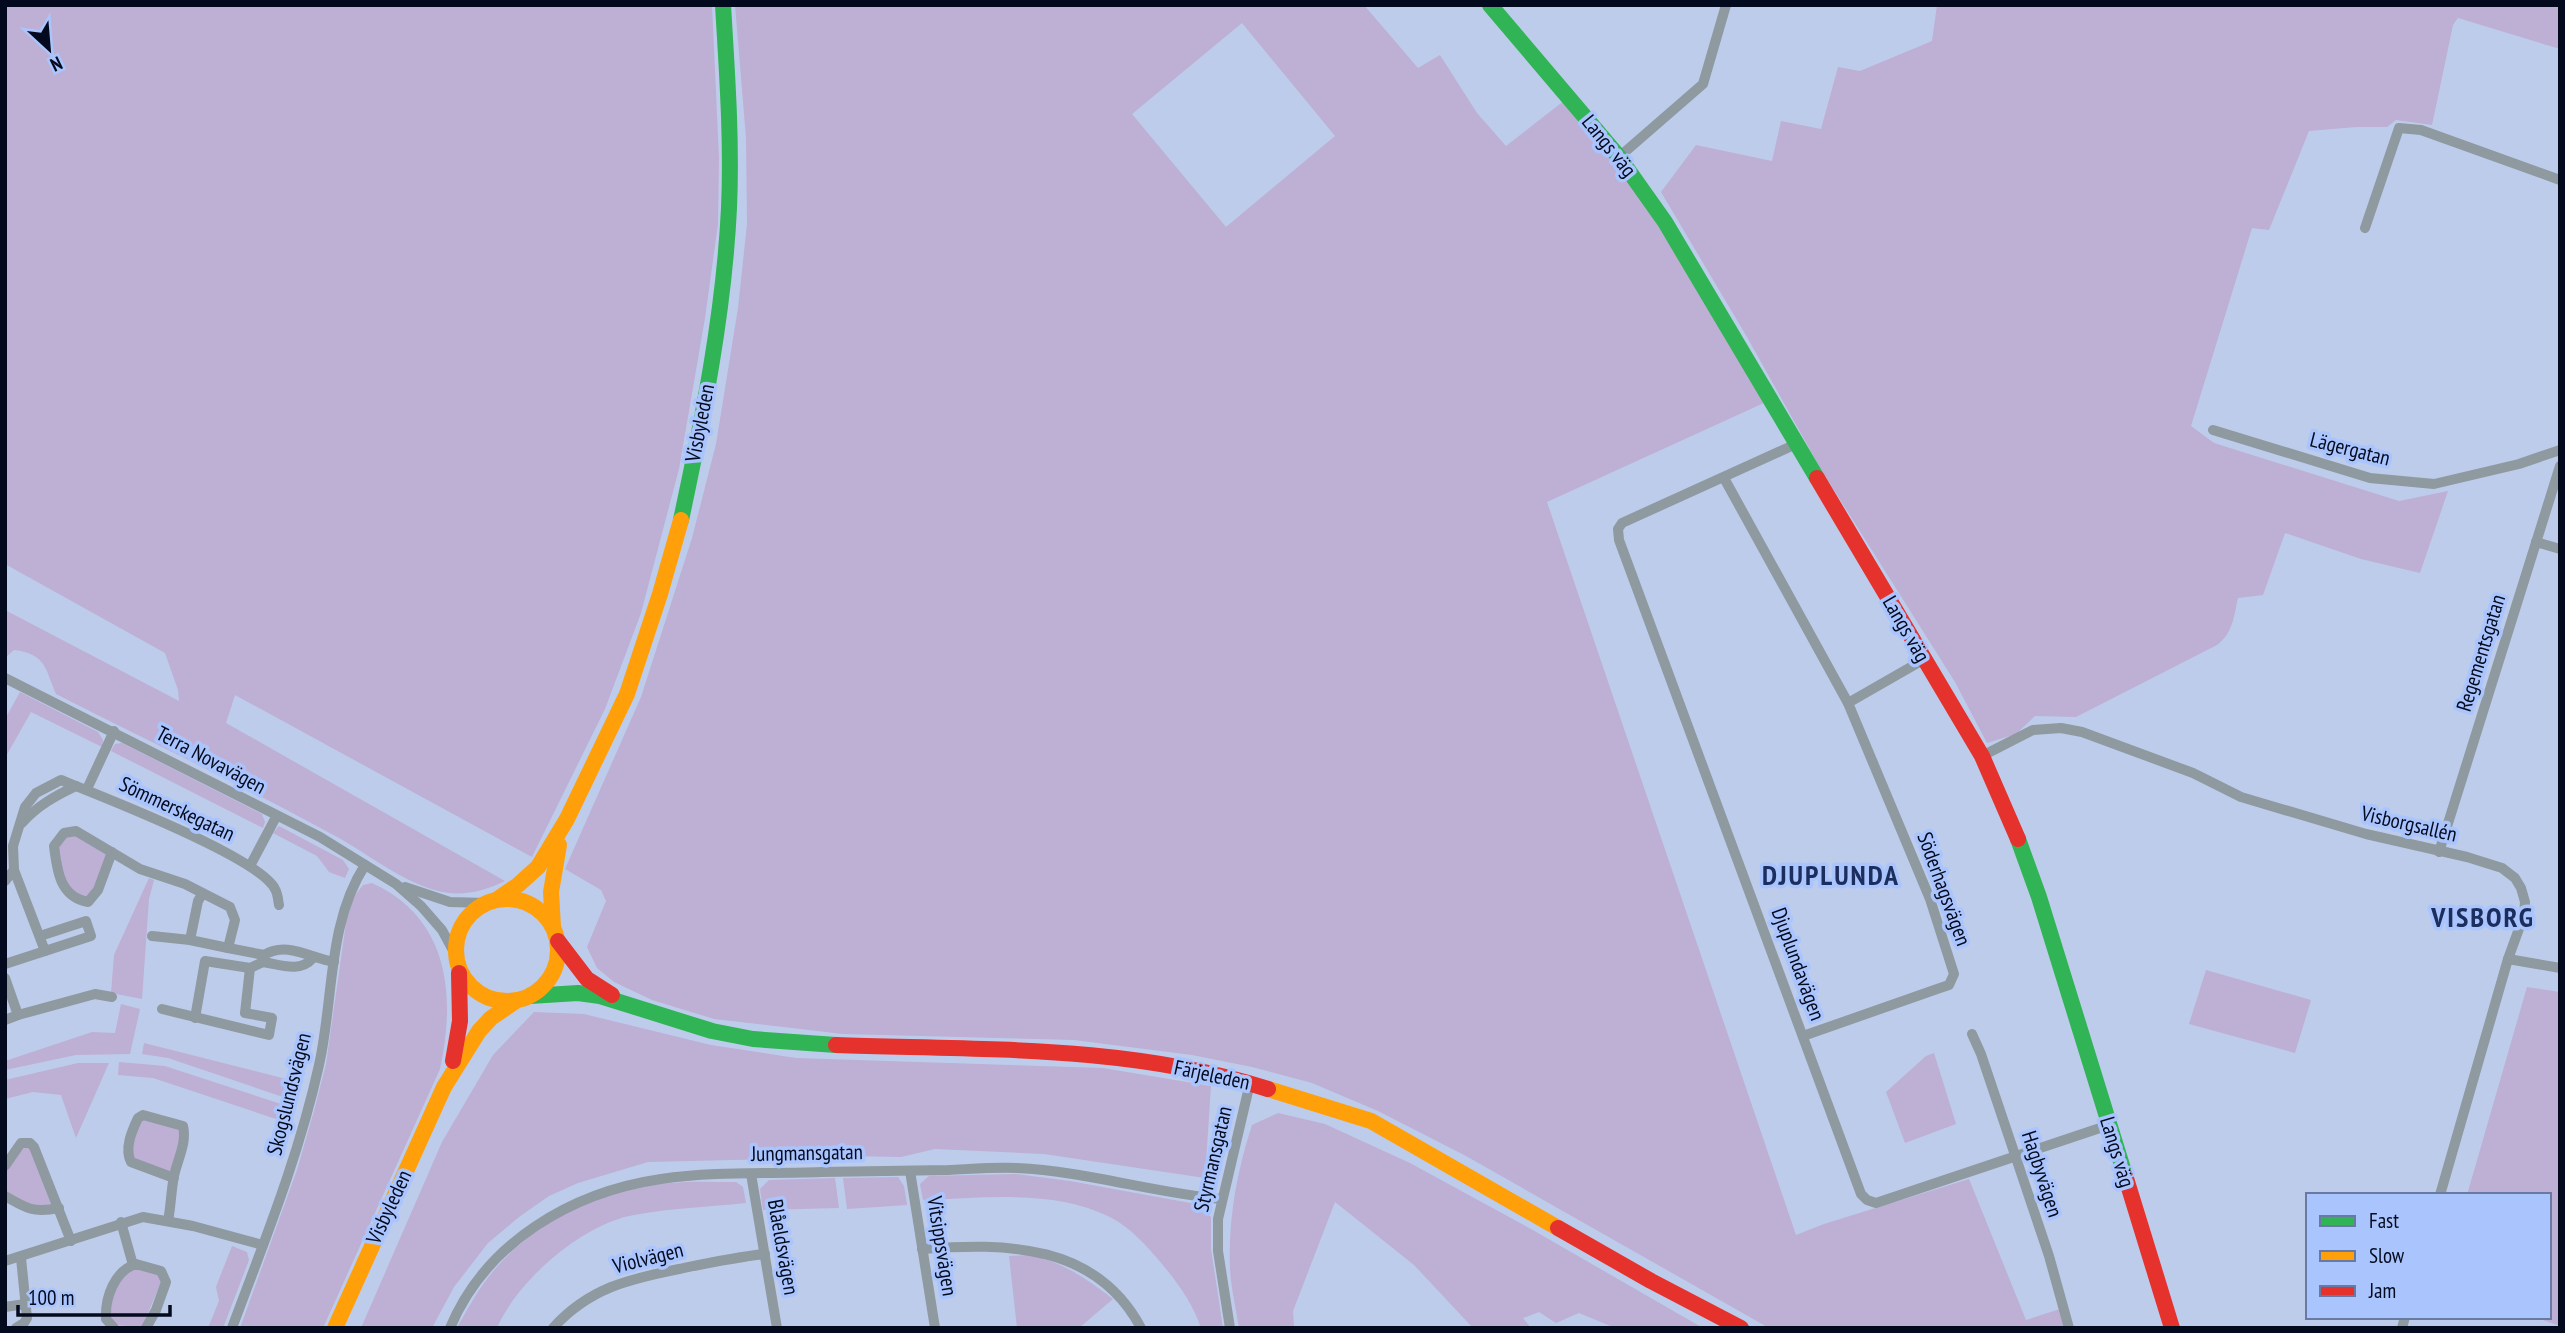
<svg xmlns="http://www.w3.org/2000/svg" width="2565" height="1333" font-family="'PT Sans Narrow',sans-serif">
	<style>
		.green { fill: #beafd4; fill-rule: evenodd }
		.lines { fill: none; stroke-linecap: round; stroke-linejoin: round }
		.street { stroke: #8e99a0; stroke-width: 10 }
		.fast { stroke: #30b455; stroke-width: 16 }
		.slow { stroke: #ff9f0a; stroke-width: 16 }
		.jam { stroke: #e5322d; stroke-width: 16 }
		.labels { text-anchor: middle; stroke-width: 7; stroke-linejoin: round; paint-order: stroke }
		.street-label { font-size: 21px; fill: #040a1e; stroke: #aac5fe }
		.district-label { font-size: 28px; font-weight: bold; letter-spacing: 2px; fill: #1c2e5d; stroke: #aac5fe }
	</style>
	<rect width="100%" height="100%" fill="#bdcceb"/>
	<g class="green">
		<path d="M5 5H712L719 158 718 224 705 318 679 469 641 613 605 709 532 857 235 695 226 723 505 881C485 891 461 897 438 891 397 880 364 850 326 831 238 783 146 740 56 694 45 668 46 654 14 650L5 658V610L179 701 178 690 165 653 5 564Z"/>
		<path d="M735 5H1364L1418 68 1440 55 1477 113 1506 146 1565 100 1611 154 1650 213 1766 402 1547 502 1796 1235 1824 1224 1969 1179 2026 1320 2060 1309 2065 1328H1769L1466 1156 1378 1111 1312 1083 1252 1067 1192 1055 1074 1040 843 1034 714 1019 652 1000 614 982 597 968 587 947 606 901 601 890 565 869 641 697 692 538 716 444 738 308 747 224 746 138ZM1242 23 1335 136 1226 227 1132 114Z"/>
		<path d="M1937 5H2560V49L2458 18 2453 25 2432 125 2396 120 2387 127H2356L2309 131 2269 230 2252 228 2191 426 2214 443 2399 501 2448 491 2420 573 2361 559 2285 533 2263 595 2238 598C2234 616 2233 633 2217 645L2076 717 2035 716 2016 734 1987 743 1955 682 1822 471 1747 337 1661 192 1696 145 1772 161 1781 121 1821 129 1838 67 1860 71 1932 41Z"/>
		<polygon points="20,692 98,732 103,740 102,747 31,712 5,758 5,719"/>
		<polygon points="122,743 262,814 265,822 263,828 111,751 115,744"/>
		<polygon points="279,826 343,860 349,869 345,878 329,872 317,856 273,833"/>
		<polygon points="76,834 110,854 95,887 87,899 69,891 59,862 57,847 66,836"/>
		<polygon points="149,878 154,880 149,899 142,999 111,993 114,955"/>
		<path d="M372 883C449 918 456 995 440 1069L323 1328H240L297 1170 314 1111 326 1064 346 923 353 898 363 885Z"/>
		<polygon points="2206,970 2311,1000 2295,1053 2189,1024"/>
		<polygon points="2527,987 2560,992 2560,1326 2534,1317 2549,1317 2549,1195 2467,1195"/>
		<polygon points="121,1004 140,1009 130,1054 76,1055 5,1070 5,1061 92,1032 115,1033"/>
		<polygon points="534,1012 584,1014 711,1045 796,1058 1103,1068 1211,1086 1205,1178 1044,1154 935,1149 901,1157 849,1156 832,1150 794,1150 771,1159 648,1162 578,1183 549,1196 519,1217 488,1243 454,1287 432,1328 361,1328 442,1142 493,1055"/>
		<polygon points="144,1043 294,1081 289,1099 168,1058 142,1054"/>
		<polygon points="1934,1053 1956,1124 1905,1143 1886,1092 1926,1056"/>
		<polygon points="119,1062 165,1066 287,1106 282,1121 153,1078 118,1075"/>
		<polygon points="78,1063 109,1063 76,1138 61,1095 33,1092 5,1099 5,1080"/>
		<path d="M1278 1113 1325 1124 1410 1163 1531 1229 1703 1328H1615L1579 1313 1556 1323 1539 1312 1523 1318 1531 1328H1473L1414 1265 1335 1202 1293 1311 1294 1328H1239C1236 1308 1231 1288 1230 1269 1228 1219 1237 1171 1252 1125Z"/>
		<polygon points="139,1119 181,1127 173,1176 132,1161 132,1137"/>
		<polygon points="22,1145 29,1145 57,1207 41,1210 5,1195 5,1169"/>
		<path d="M1016 1174 1070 1181 1196 1204 1211 1217V1249L1223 1328H1201C1193 1304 1178 1283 1162 1264 1148 1247 1130 1227 1110 1217 1054 1189 984 1198 923 1200L920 1184 929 1176Z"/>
		<polygon points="898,1177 904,1186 907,1205 847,1209 843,1178"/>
		<polygon points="835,1178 839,1208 763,1210 760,1189 769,1180"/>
		<path d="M736 1182 743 1187 746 1203C709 1207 670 1208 634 1215 582 1224 517 1281 497 1328H457C468 1308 480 1286 495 1269 538 1219 606 1187 671 1183 692 1181 714 1182 736 1182Z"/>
		<polygon points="232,1246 247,1252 249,1260 223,1328 208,1328 219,1301 216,1287"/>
		<path d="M1028 1255C1062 1261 1087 1279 1113 1299L1079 1328H1017L1009 1256Z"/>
		<path d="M137 1269 156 1272 162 1280 142 1327 115 1325 111 1321C110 1300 115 1278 137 1269Z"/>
	</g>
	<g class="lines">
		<g class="street">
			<polyline points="1619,157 1703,84 1726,5"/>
			<polyline points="2365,228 2399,128 2421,130 2560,180"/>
			<polyline points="2213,430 2370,478 2434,484 2519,464 2560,450"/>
			<polyline points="1796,444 1622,523 1618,529 1619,540 1861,1194 1867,1200 1876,1203 2109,1125"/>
			<polyline points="1724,478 1848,703 1930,899 1954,974 1949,985 1940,988 1803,1036"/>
			<polyline points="2536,542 2560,549"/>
			<polyline points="5,678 320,837 396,884 421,906 442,930 456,956"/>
			<polyline points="1848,703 1923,660"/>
			<polyline points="1982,756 2033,730 2061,728 2082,732 2193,773 2241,797 2366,834 2467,857 2502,868 2515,878 2521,888 2525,902 2524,915 2508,959 2440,1195"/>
			<polyline points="87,789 114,731"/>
			<path d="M22 823C37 806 55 796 76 786"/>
			<path d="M112 852 98 890 88 902C60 897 57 871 54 846L64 833 76 831 140 869 185 884 230 907 235 920 228 948 190 940 198 901 203 893"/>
			<polyline points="2439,852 2560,466"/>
			<polyline points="250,866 276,817"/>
			<polyline points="5,881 14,870"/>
			<polyline points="405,887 450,902 485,903"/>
			<path d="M40 936 86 921 91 936 45 951 14 870 13 846 25 807 36 793 61 780C101 796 259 857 275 889 278 894 278 900 279 905"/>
			<polyline points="152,936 190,940"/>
			<polyline points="228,948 264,955"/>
			<path d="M313 958C300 973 281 965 263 962L264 955C287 941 310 958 334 962"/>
			<polyline points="2508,959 2560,968"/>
			<polyline points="5,964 45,951"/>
			<polyline points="5,978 18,1015 5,1020"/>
			<polyline points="162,1009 269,1035 272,1018 245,1013 250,968 263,962"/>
			<polyline points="18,1015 95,994 112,997"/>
			<polyline points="195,1018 205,961 250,968"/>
			<polyline points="1972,1034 1981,1054 2049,1256 2069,1328"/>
			<polyline points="5,1166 21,1143 30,1143 34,1147 71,1241"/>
			<polyline points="910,1171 935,1328"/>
			<polyline points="751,1174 777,1328"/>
			<path d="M5 1196C27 1209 34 1213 59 1208"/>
			<path d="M168 1221C171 1206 171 1191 174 1176 178 1158 187 1143 183 1126L143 1115 138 1118C132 1131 124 1148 131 1162L174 1178"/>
			<polyline points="121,1222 133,1265"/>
			<path d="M922 1249C1006 1243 1096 1243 1141 1328"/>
			<polyline points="5,1261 143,1217 193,1226 263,1245"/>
			<polyline points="5,1307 25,1304"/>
			<polyline points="16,1328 24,1323 27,1318 21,1258"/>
			<path d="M114 1328 106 1319C105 1298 114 1271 136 1264L161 1271 166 1282 156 1310 146 1328"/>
			<path d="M232 1328C264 1242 299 1156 319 1065 334 999 327 924 365 865"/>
			<path d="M450 1328C486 1242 572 1192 661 1179 714 1171 768 1174 821 1172 863 1171 906 1171 948 1170 971 1169 994 1167 1017 1168 1085 1171 1154 1193 1222 1199"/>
			<path d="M553 1328C589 1288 629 1279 679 1269 708 1263 736 1257 765 1254"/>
			<polyline points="1230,1328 1218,1251 1218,1219 1250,1083"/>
			<polyline points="2402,1328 2405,1317"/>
		</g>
		<g class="fast">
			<polyline points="1490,5 1619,157 1665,222 1817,478"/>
			<path d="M681 520C703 417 724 313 729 208 732 141 727 72 723 5"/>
			<polyline points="2018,839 2039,897 2125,1175"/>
			<polyline points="530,996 578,993 600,996 712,1031 753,1039 836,1045"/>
		</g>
		<g class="slow">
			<circle cx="507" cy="950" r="51"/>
			<polyline points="496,900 518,885 538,867 567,819 627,694 660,594 681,520"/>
			<polyline points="553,927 551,892 559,845"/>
			<polyline points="1268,1089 1371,1121 1558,1228"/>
			<polyline points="335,1328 444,1087 479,1031 491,1018 516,1001"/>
		</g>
		<g class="jam">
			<polyline points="1817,478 1982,756 2018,839"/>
			<polyline points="558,941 587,979 612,995"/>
			<path d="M836 1045C981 1050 1129 1045 1268 1089"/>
			<polyline points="453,1061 460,1021 459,973"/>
			<polyline points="2125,1175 2172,1328"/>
			<polyline points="1558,1228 1651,1281 1741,1328"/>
		</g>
	</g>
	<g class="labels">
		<g class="street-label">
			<text transform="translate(1609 146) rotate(51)" y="7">Langs väg</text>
			<text transform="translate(700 423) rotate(-79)" y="7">Visbyleden</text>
			<text transform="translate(2350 449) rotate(14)" y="7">Lägergatan</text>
			<text transform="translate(1906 629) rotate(60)" y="7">Langs väg</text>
			<text transform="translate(2481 653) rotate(-73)" y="7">Regementsgatan</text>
			<text transform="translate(211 760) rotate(28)" y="7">Terra Novavägen</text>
			<text transform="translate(177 809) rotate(25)" y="7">Sömmerskegatan</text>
			<text transform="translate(2409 824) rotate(13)" y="7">Visborgsallén</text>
			<text transform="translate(1944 889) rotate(70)" y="7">Söderhagsvägen</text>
			<text transform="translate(1798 964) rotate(70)" y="7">Djuplundavägen</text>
			<text transform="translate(1212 1075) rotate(12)" y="7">Färjeleden</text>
			<text transform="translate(289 1094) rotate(-76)" y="7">Skogslundsvägen</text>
			<text transform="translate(2117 1152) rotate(73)" y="7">Langs väg</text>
			<text transform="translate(807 1153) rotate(-1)" y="7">Jungmansgatan</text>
			<text transform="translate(1213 1159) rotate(-77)" y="7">Styrmansgatan</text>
			<text transform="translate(2042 1174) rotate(72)" y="7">Hagbyvägen</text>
			<text transform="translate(389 1207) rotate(-65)" y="7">Visbyleden</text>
			<text transform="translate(942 1246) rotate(81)" y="7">Vitsippsvägen</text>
			<text transform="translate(783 1247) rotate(80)" y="7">Blåeldsvägen</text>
			<text transform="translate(648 1258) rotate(-14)" y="7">Violvägen</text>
		</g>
		<g class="district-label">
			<text x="1831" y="885">DJUPLUNDA</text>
			<text x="2483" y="927">VISBORG</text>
		</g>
	</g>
	<rect width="2565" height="1333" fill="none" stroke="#040a1e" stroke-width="14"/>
	<rect x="2306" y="1193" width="245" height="126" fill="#aac5fe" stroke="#687aa4" stroke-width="2"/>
	<rect x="2320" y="1216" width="35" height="10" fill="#30b455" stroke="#687aa4" stroke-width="2"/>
	<text x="2369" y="1228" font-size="21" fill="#040a1e">Fast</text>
	<rect x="2320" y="1251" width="35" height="10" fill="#ff9f0a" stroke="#687aa4" stroke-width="2"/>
	<text x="2369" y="1263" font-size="21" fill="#040a1e">Slow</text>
	<rect x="2320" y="1286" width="35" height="10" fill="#e5322d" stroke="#687aa4" stroke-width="2"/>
	<text x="2369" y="1298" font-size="21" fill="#040a1e">Jam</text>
	<g transform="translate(49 49) rotate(154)" stroke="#aac5fe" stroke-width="5" paint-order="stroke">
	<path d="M0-5L12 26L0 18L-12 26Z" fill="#040a1e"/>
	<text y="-10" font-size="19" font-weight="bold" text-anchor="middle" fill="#040a1e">N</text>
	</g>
	<path d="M18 1305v10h152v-10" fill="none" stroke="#040a1e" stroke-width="3.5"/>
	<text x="28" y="1305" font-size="21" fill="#040a1e" stroke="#aac5fe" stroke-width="5" paint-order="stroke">100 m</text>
</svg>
